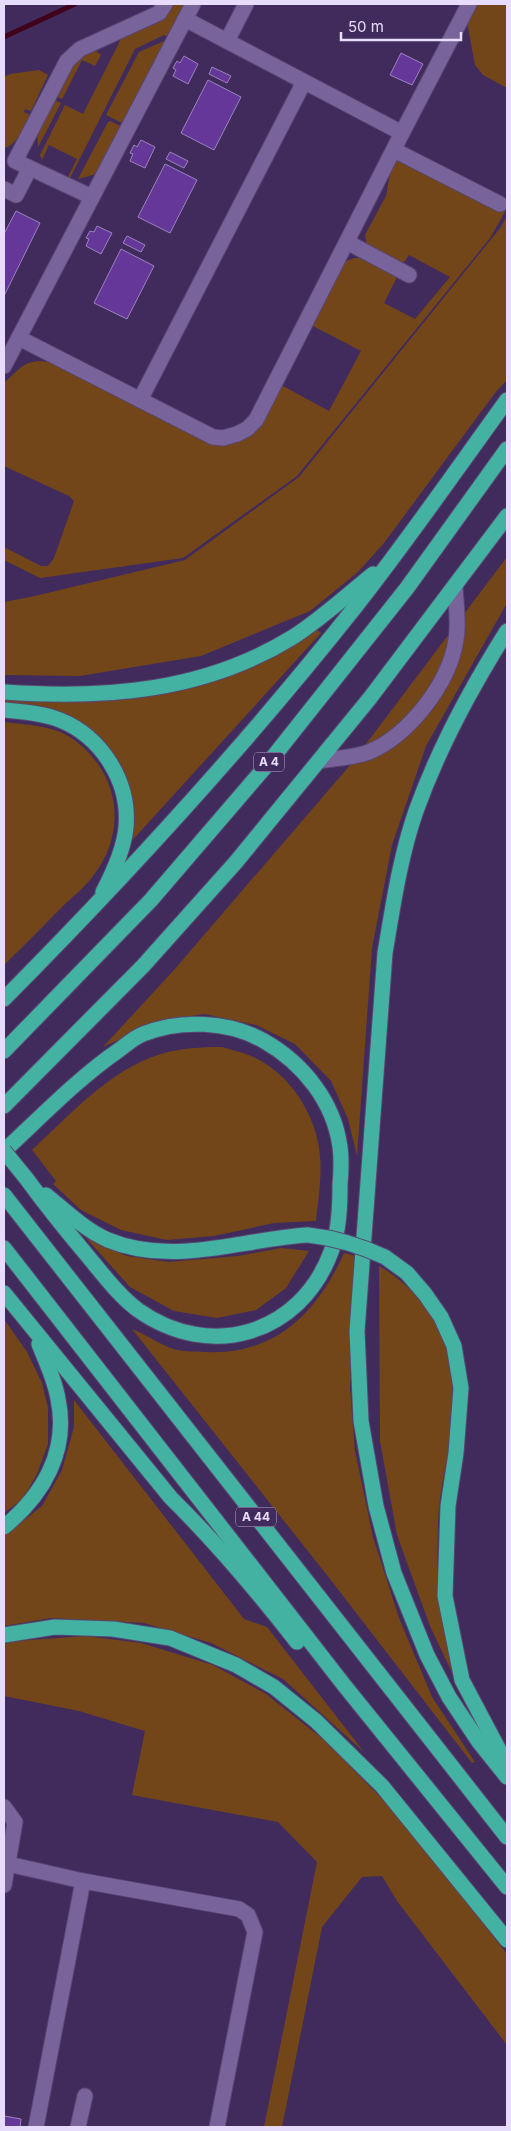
<svg xmlns="http://www.w3.org/2000/svg" width="511" height="2131" font-family="Inter,sans-serif">
	<style>
		.green { fill: #734619 }
		.lines { fill: none; stroke-linecap: round; stroke-linejoin: round }
		.stream { stroke: #3f031c; stroke-width: 5 }
		.building { fill: #643798; stroke: #9a84be }
		.minor-casing { stroke: #594672; stroke-width: 17 }
		.highway-casing { stroke: #594672; stroke-width: 17 }
		.minor { stroke: #79639b; stroke-width: 15 }
		.highway { stroke: #43b2a2; stroke-width: 15 }
		.highway-bridge-casing { stroke: #594672; stroke-width: 17; stroke-linecap: butt }
		.highway-bridge { stroke: #43b2a2; stroke-width: 15 }
		.labels { text-anchor: middle; stroke-width: 4; stroke-linejoin: round; paint-order: stroke }
		.shield { fill: #412b5d; stroke: #b6a7cc; stroke-width: 1 }
		.shield-label { font-size: 12px; font-weight: bold; fill: #e8dcfc }
	</style>
	<rect width="100%" height="100%" fill="#412b5d"/>
	<g class="green">
		<polygon points="169,4 188,4 171,38 164,35 135,49 70,178 68,177 77,159 49,145 42,160 40,155 65,105 83,114 122,37"/>
		<polygon points="474,4 507,4 507,88 483,75 475,65 467,22"/>
		<polygon points="164,41 168,43 126,125 106,115 139,52"/>
		<path d="M95 50 101 55 95 66 82 60 62 99 55 96C67 74 72 61 95 50Z"/>
		<path d="M39 70 48 75 31 111 25 109 24 112 30 115C23 127 18 145 4 148V77L10 74Z"/>
		<polygon points="54,100 61,103 38,147 37,131"/>
		<polygon points="110,121 125,128 96,174 78,179 108,122"/>
		<path d="M399 159H405L506 210 490 238 297 476 183 558 40 578 4 560V547L41 566H48L54 558 74 501 69 496 4 466V383C20 369 24 358 49 362L233 442C259 435 268 407 281 385L329 411 361 351 311 325 343 263C363 250 379 266 398 275L384 303 415 319 450 277 409 255 402 265 367 245 365 235 386 196 392 163Z"/>
		<polygon points="507,216 507,380 495,393 384,543 358,572 310,611 201,656 80,676 4,675 4,602 35,596 185,560 299,477 501,227"/>
		<polygon points="507,557 507,603 426,746 392,845 372,948 357,1156 348,1119 331,1081 295,1044 256,1025 204,1014 159,1021 103,1047 174,970 351,764"/>
		<path d="M315 628 321 633 128 845 132 818 86 728 4 705V699C83 704 165 703 240 672 266 661 291 645 315 628Z"/>
		<path d="M4 722C27 725 53 725 73 739 120 773 128 831 93 876 86 886 75 895 66 903 45 924 25 945 4 965Z"/>
		<path d="M222 1047C231 1050 242 1052 251 1056 289 1072 317 1115 320 1156 322 1177 318 1200 316 1221L274 1223 214 1236 167 1240 121 1230 81 1210 53 1184 56 1181 32 1150C70 1115 109 1070 161 1054 180 1048 202 1047 222 1047Z"/>
		<polygon points="86,1238 127,1256 168,1262 238,1256 281,1248 309,1251 286,1288 256,1310 217,1318 174,1311 130,1287"/>
		<path d="M344 1253 356 1256 350 1388 355 1451 373 1537 399 1618 432 1697 475 1762 472 1763 330 1579 132 1329C147 1335 162 1346 177 1350 185 1352 196 1351 204 1352 275 1356 317 1313 344 1253Z"/>
		<path d="M379 1266C434 1297 459 1357 454 1418 450 1454 438 1490 438 1527 437 1550 437 1576 440 1599 443 1626 451 1654 456 1681L430 1626 397 1535 380 1441Z"/>
		<polygon points="4,1319 27,1352 42,1383 48,1408 48,1444 37,1474 23,1499 4,1513"/>
		<polygon points="74,1400 244,1619 267,1627 364,1752 283,1679 211,1643 144,1623 51,1618 4,1626 4,1536 42,1506 62,1470 74,1427"/>
		<polygon points="85,1636 141,1643 213,1665 266,1694 324,1740 399,1816 507,1954 507,2045 397,1901 382,1876 362,1877 322,1927 282,2127 264,2127 317,1862 278,1822 132,1795 145,1731 79,1711 4,1696 4,1644 17,1641"/>
	</g>
	<g class="lines">
		<polyline class="stream" points="4,37 75,4"/>
	</g>
	<g class="building">
		<polygon points="401,53 423,64 412,85 390,75"/>
		<polygon points="184,56 198,64 188,84 173,76 176,70 173,68 177,61 180,63"/>
		<polygon points="212,67 231,76 227,83 209,74"/>
		<polygon points="208,80 241,97 214,150 181,133"/>
		<polygon points="141,140 155,147 145,168 130,161 133,154 130,153 134,145 137,147"/>
		<polygon points="170,152 188,161 184,168 166,159"/>
		<polygon points="165,164 197,180 170,233 138,217"/>
		<polygon points="16,211 40,223 4,296 4,234"/>
		<polygon points="97,226 112,233 101,254 86,246 89,239 86,238 90,231 94,232"/>
		<polygon points="127,236 145,245 141,252 123,243"/>
		<polygon points="121,249 154,266 127,319 94,303"/>
		<polygon points="4,2116 21,2119 20,2127 4,2127"/>
	</g>
	<g class="lines">
		<defs>
			<g id="minor">
				<polyline points="227,41 246,4"/>
				<polyline points="402,133 469,4"/>
				<polyline points="394,150 500,204"/>
				<polyline points="4,189 16,195 30,168"/>
				<polyline points="92,197 15,161 67,61 80,49 159,13 165,4"/>
				<polyline points="347,242 409,275"/>
				<polyline points="19,338 213,437 223,438 237,434 247,429 256,420 402,133 185,19"/>
				<polyline points="4,366 193,4"/>
				<polyline points="140,400 304,82"/>
				<path d="M320 761C336 758 353 758 369 752 409 735 449 684 456 640 459 622 456 605 455 587"/>
				<polyline points="4,1807 15,1822 4,1885"/>
				<polyline points="8,1864 83,1881 239,1909 248,1915 255,1932 217,2127"/>
				<polyline points="36,2127 83,1881"/>
				<polyline points="78,2127 85,2096"/>
			</g>
			<g id="highway">
				<path d="M507 631C471 688 439 747 416 811 400 857 393 906 385 953L357 1331 361 1421 376 1506 394 1573 427 1655 449 1697 479 1742 507 1777"/>
				<path d="M4 692C105 699 204 692 293 637 321 619 347 595 373 574"/>
				<path d="M4 710C23 712 42 713 60 720 102 737 130 782 126 827 124 849 113 873 103 892"/>
				<path d="M4 999C128 874 246 745 356 606 408 540 457 469 507 400"/>
				<polyline points="4,1051 151,900 266,766 407,588 507,449"/>
				<polyline points="4,1106 143,966 236,862 370,698 507,516"/>
				<path d="M4 1151C41 1117 77 1079 119 1050 127 1044 135 1037 143 1034 181 1019 229 1021 264 1041 303 1063 334 1102 340 1147 342 1160 341 1173 340 1185 340 1208 339 1231 331 1252 300 1335 210 1361 138 1310 118 1295 102 1273 86 1254 65 1229 45 1204 26 1178"/>
				<polyline points="4,1195 507,1837"/>
				<path d="M46 1195C66 1211 85 1230 108 1240 174 1267 241 1239 308 1235"/>
				<polyline points="4,1248 344,1685 507,1887"/>
				<polyline points="385,1257 407,1273 425,1294 441,1317 454,1346 461,1388 456,1453 448,1506 445,1596 462,1680 507,1765"/>
				<path d="M4 1293 171 1498C217 1543 257 1591 297 1642"/>
				<path d="M4 1527C43 1495 69 1451 58 1399 55 1380 46 1362 39 1344"/>
				<polyline points="4,1635 55,1627 113,1629 170,1638 236,1665 274,1687 316,1721 382,1786 507,1940"/>
			</g>
		</defs>
		<use href="#minor" class="minor-casing"/>
		<use href="#highway" class="highway-casing"/>
		<use href="#minor" class="minor"/>
		<use href="#highway" class="highway"/>
		<defs>
			<g id="highway-bridge">
				<polyline points="4,1151 26,1178"/>
				<path d="M308 1235C336 1238 359 1245 385 1257"/>
			</g>
		</defs>
		<use href="#highway-bridge" class="highway-bridge-casing"/>
		<use href="#highway-bridge" class="highway-bridge"/>
	</g>
	<g class="labels">
		<g class="shield">
			<rect x="254" y="752.5" width="30" height="19" rx="4"/>
			<rect x="236" y="1507.5" width="40" height="19" rx="4"/>
		</g>
		<g class="shield-label">
			<text x="269" y="766">A 4</text>
			<text x="256" y="1521">A 44</text>
		</g>
	</g>
	<rect width="511" height="2131" fill="none" stroke="#e8dcfc" stroke-width="10"/>
	<path d="M341 32v8h120v-8" fill="none" stroke="#e8dcfc" stroke-width="2.5"/>
	<text x="348" y="32" font-size="15" fill="#e8dcfc" stroke="#412b5d" stroke-width="4" paint-order="stroke">50 m</text>
</svg>
